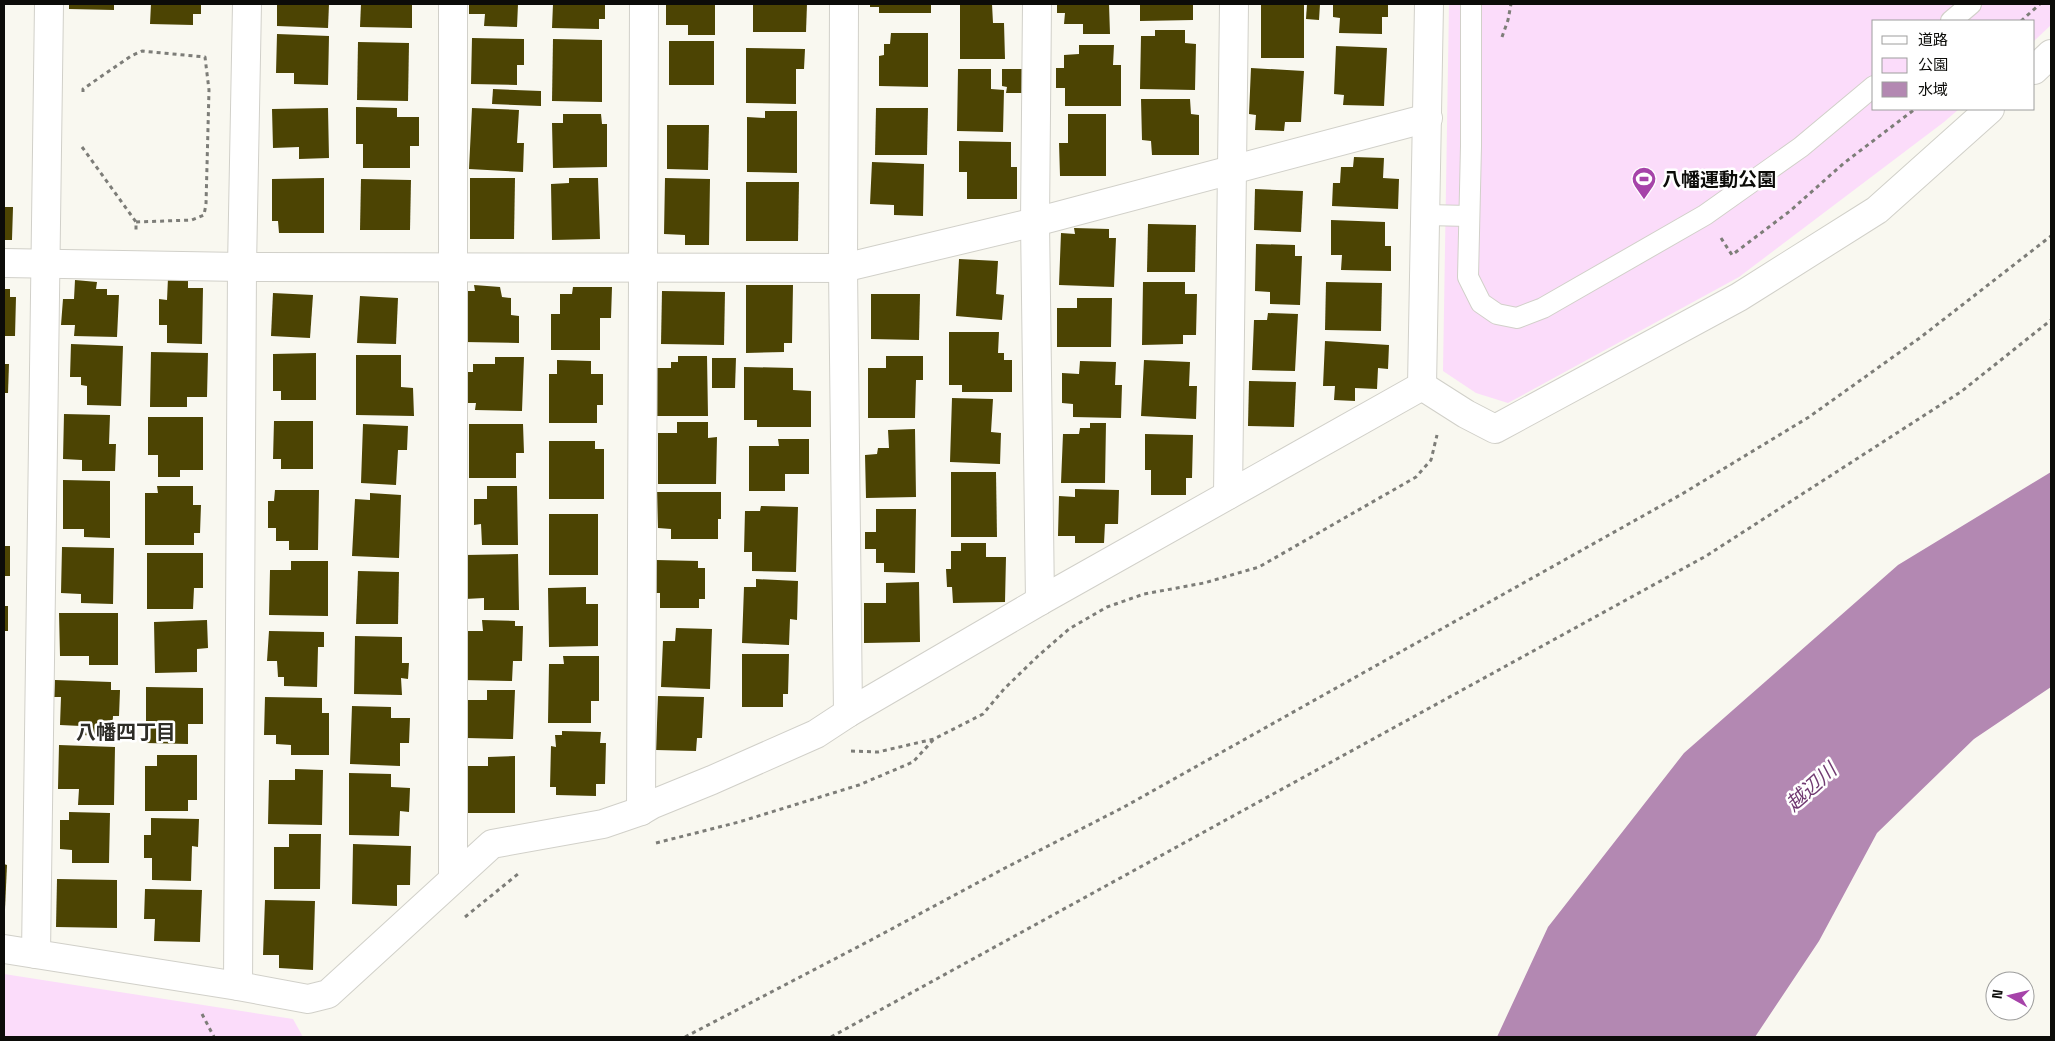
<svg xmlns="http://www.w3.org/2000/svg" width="2055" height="1041" font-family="'Space Grotesk','Noto Sans JP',sans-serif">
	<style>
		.green { fill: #fbdcfa }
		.water { fill: #b388b2 }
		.building { fill: #4c4403 }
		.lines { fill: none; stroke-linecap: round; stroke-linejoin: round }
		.lane-casing { stroke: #d1d0c9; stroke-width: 22 }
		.street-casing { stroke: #d1d0c9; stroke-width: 30 }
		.path { stroke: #7d7d78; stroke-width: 3; stroke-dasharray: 4 4; stroke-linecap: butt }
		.lane { stroke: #fff; stroke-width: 20 }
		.street { stroke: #fff; stroke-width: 28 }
		.labels { text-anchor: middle; stroke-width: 5; stroke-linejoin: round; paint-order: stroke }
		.poi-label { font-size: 19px; font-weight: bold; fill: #0c0c09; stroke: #fff; text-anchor: start }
		.neighbourhood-label { font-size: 20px; font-weight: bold; fill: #2e2d27; stroke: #fff }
		.water-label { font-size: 20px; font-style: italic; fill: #713b72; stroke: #fff }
	</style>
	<rect width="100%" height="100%" fill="#f9f8f0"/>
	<g class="green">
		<polygon points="1449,4 2051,4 2051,25 2034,41 2034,21 1874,21 1874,109 1959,109 1944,122 1739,277 1508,403 1476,393 1443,371"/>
		<polygon points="4,974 293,1019 303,1037 4,1037"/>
	</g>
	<polygon class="water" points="2051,472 2051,687 1974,739 1877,833 1819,941 1755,1037 1497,1037 1548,927 1684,753 1898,565"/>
	<g class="building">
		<polygon points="69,4 114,4 114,10 69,9"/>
		<polygon points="151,4 201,4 201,14 193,14 193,25 150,24"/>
		<polygon points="277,4 329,4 328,28 277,26"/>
		<polygon points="361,4 412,4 412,28 360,27"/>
		<polygon points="469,4 518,4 517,27 484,26 485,14 469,14"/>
		<polygon points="553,4 605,4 605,19 599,19 599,29 552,28"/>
		<polygon points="666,4 715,4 715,35 688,35 688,25 666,25"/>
		<polygon points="753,4 807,4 806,32 753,32"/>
		<polygon points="870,4 931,4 931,13 879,13 879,7 870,7"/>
		<polygon points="960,4 992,4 993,23 1004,23 1005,59 960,59"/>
		<polygon points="1057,4 1109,4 1110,34 1083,34 1083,24 1064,24 1065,13 1057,13"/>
		<polygon points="1140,4 1193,4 1193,20 1140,21"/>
		<rect x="1261" y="4" width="43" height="54"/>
		<polygon points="1307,4 1320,4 1319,20 1306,19"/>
		<polygon points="1333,4 1388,4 1388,17 1382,17 1382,34 1339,33 1340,18 1333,17"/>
		<polygon points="1155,30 1185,30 1185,43 1196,44 1195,90 1140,89 1141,36 1155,36"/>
		<polygon points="891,33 928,33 928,87 879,86 879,56 884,55 884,44 890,44"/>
		<polygon points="277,34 329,36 328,85 294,84 294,73 276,73"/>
		<polygon points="472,38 524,39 524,65 517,65 517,85 471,84"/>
		<polygon points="553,39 602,40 602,102 552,101"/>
		<rect x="669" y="41" width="45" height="44"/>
		<polygon points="358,42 409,43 408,101 357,100"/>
		<polygon points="1079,45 1114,45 1113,65 1121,65 1121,106 1065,106 1065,88 1056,88 1056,68 1064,68 1064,55 1079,54"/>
		<polygon points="1336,46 1387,48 1384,106 1343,105 1344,95 1334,94"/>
		<polygon points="746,48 805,49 804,69 796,69 796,104 746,103"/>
		<polygon points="1251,68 1304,71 1301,122 1285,122 1284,131 1255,130 1256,115 1249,114"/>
		<polygon points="958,69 991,69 991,89 1004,90 1003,132 957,131"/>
		<polygon points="1002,69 1030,69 1030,93 1006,93 1007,87 1002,86"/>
		<polygon points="493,89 541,91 541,106 492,104"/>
		<polygon points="1141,99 1190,99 1191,114 1199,115 1199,155 1152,155 1151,141 1142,140"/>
		<polygon points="356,107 397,108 397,117 419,117 419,146 410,146 410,168 363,168 363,144 356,144"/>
		<polygon points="328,108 329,158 299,159 299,147 273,148 272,109"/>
		<polygon points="472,108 519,110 517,143 524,143 523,172 469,169"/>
		<polygon points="876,108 928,108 927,155 875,155"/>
		<polygon points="765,111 797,111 797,173 747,172 747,117 765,118"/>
		<polygon points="563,114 601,114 602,124 607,124 607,167 553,168 552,123 563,123"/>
		<polygon points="1068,114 1106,114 1106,176 1060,176 1059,143 1068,143"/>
		<polygon points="667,125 709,125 708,170 667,169"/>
		<polygon points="959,141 1011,142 1011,167 1017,167 1017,199 967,199 967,172 959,172"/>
		<polygon points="1354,157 1384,158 1383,178 1399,179 1398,209 1332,206 1333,183 1340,183 1341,167 1353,167"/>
		<polygon points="872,162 924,164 923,216 894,215 894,205 870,204"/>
		<polygon points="324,178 324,233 279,233 278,221 272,221 272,179"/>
		<polygon points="470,178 515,178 514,239 470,239"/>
		<polygon points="569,178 598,178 600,239 552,240 551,184 569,183"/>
		<polygon points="665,178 710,179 709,245 685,245 685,235 664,234"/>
		<polygon points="361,179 411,180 410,230 360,230"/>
		<polygon points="746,182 799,182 798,241 746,241"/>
		<polygon points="1255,189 1303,191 1301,232 1254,230"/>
		<polygon points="4,207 13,207 12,240 4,240"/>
		<polygon points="1331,220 1385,222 1385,246 1391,246 1391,271 1341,270 1342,255 1331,255"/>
		<polygon points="1148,224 1196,225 1195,272 1147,272"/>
		<polygon points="1074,228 1109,229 1109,238 1116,238 1114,287 1059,285 1061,233 1075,234"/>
		<polygon points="1256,244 1295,245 1295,256 1302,256 1300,305 1270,304 1270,292 1255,291"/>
		<polygon points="959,259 998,261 996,294 1004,295 1002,320 956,316"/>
		<polygon points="168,278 188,279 188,288 203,288 202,344 167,343 167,325 159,325 159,299 167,300"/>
		<polygon points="75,280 97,282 96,289 107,289 107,295 119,295 117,337 74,336 75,325 61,325 63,299 74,299"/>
		<polygon points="1143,282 1185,282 1185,294 1197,294 1196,335 1183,335 1183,344 1142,345"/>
		<polygon points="1326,282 1382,283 1381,331 1325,330"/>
		<polygon points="474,285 500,287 502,297 511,298 511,315 519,316 519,343 464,342 465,291 475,291"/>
		<polygon points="746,285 793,285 792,343 784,343 784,352 746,353"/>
		<polygon points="573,287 612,287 611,318 600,318 600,350 551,350 551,314 560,314 560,294 572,294"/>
		<polygon points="4,289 10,289 10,297 16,297 15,336 4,336"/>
		<polygon points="662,291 725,292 724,345 661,344"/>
		<polygon points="273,293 313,295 310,338 271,336"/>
		<polygon points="871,294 920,294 919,340 871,339"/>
		<polygon points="360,296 398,298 396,344 357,343"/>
		<polygon points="1077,298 1112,298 1111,347 1057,347 1057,308 1077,308"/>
		<polygon points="1268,313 1298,314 1295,371 1252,370 1254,320 1267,320"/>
		<polygon points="949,332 999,332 998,353 1004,353 1004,360 1012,360 1012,392 962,392 962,385 949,385"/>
		<polygon points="1325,341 1389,345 1388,369 1378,368 1377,389 1355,388 1355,401 1334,400 1335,386 1323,386"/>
		<polygon points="71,344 123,346 121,406 87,405 87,386 81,385 81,377 70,377"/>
		<polygon points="151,352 208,353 207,397 187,397 187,407 150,407"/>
		<polygon points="316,353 316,400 281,400 281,391 273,391 273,354"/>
		<polygon points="356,355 401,355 401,387 413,388 414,416 356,415"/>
		<polygon points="678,356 707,356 708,416 657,416 657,368 671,368 671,362 678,362"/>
		<polygon points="886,356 923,356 923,380 916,380 915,418 868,418 868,368 886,368"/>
		<polygon points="495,357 524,357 522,411 475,410 476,403 464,403 464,372 473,372 473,364 495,364"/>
		<polygon points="712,358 736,358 735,388 712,388"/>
		<polygon points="557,360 591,361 591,374 603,374 603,405 597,405 597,423 549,423 549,374 557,374"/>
		<polygon points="1144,360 1190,362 1189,386 1197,386 1196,419 1141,416"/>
		<polygon points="1080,361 1116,362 1115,385 1122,385 1121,418 1073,417 1073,404 1062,403 1062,373 1079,374"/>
		<polygon points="4,364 9,364 8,393 4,393"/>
		<polygon points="744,367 793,368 793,390 811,391 811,427 757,427 757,420 744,420"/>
		<polygon points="1249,381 1296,382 1294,427 1248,426"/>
		<polygon points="952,398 993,399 991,432 1001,433 1000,464 950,462"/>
		<polygon points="64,414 110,415 109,444 116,444 115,471 82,471 82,460 63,459"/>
		<polygon points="148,417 203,417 203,470 180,470 180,477 158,477 158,455 148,455"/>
		<polygon points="274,421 313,421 313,469 281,469 281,459 273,459"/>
		<polygon points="677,422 708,422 708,438 717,437 716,484 658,484 658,433 677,433"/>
		<polygon points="1090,423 1106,423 1105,483 1061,483 1063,434 1079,434 1080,428 1090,428"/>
		<polygon points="363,424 408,426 407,450 398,450 396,485 361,483"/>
		<polygon points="469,424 523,424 524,453 516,453 516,478 469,478"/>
		<polygon points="915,429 916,497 866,498 865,455 877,454 878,448 889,448 888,430"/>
		<polygon points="1145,434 1193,435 1192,478 1186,478 1186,495 1151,495 1151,470 1145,470"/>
		<polygon points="778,439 809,439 809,474 785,474 785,491 749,491 749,446 779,446"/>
		<polygon points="549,441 595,441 595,449 604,449 604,499 549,499"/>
		<polygon points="951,472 996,472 997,537 951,537"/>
		<polygon points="63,480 110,481 110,538 84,537 84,529 63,529"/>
		<polygon points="157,486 193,486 193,505 201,505 200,533 194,533 194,545 145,545 145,493 158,493"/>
		<polygon points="487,486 517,486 518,545 482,545 481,524 474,525 474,499 487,499"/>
		<polygon points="1075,489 1119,490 1118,524 1105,524 1104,543 1075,543 1075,536 1058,536 1059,496 1075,497"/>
		<polygon points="275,490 319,490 318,550 289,550 289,541 276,541 276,528 268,528 268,501 274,501"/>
		<polygon points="657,492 721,492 721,519 718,519 718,539 671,539 671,529 658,528"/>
		<polygon points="370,493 401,495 399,558 352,556 355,499 370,500"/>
		<polygon points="761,506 798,507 796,572 752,571 752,552 744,552 745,511 760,511"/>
		<polygon points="876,509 916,509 915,573 884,572 884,563 876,563 876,549 865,549 865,532 876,532"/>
		<rect x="549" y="514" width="49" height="61"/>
		<polygon points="961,543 986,543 986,557 1006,557 1005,602 953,603 952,587 947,587 946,569 951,569 951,551 961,551"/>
		<rect x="4" y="546" width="6" height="30"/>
		<polygon points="62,547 114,548 113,604 81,603 81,594 61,593"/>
		<polygon points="147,553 203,553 203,588 194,588 193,609 147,609"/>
		<polygon points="518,554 519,610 484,610 484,598 465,599 465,555"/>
		<polygon points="656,560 698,561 698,568 705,568 705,599 699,599 699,608 660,608 660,593 656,593"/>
		<polygon points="291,561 328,561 328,616 269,615 270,570 291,570"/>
		<polygon points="358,571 399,572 398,624 356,624"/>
		<polygon points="756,579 798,581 797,620 790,619 789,645 742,643 744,587 756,587"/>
		<polygon points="919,582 920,642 864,643 864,603 886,603 886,583"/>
		<polygon points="586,587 586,604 598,604 598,646 549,647 548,588"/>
		<rect x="4" y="606" width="4" height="25"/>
		<polygon points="59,613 118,613 118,665 89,665 89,656 60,656"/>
		<polygon points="207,620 208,648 197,649 197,672 155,673 154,622"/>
		<polygon points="482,620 515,621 515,626 523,626 522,661 513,661 512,681 462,680 463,631 483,631"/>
		<polygon points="676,628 712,629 710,689 661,687 663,641 675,641"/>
		<polygon points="269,631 324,632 324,647 318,647 317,687 284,686 284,677 278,677 277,661 267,661"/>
		<polygon points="355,636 402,637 402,663 409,663 408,679 401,678 402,695 354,694"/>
		<polygon points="742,654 789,654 788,694 783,694 783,707 742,707"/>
		<polygon points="563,656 599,656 599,701 591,701 591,723 548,723 549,664 564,664"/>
		<polygon points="55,680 111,682 111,690 120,690 119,716 113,716 112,736 80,735 81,726 60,725 61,697 54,697"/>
		<polygon points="146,687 203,688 203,724 188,724 188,744 146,743"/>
		<polygon points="487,690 515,690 513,739 466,738 467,700 487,700"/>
		<polygon points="658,696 704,697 702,738 697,738 696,751 656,750"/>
		<polygon points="265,697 322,698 322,713 329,713 329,755 291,755 291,745 276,744 276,735 264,735"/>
		<polygon points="352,706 391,707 391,718 410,718 409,743 400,743 400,766 350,764"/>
		<polygon points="562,731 601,732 600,743 606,743 605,784 596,784 596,796 556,795 556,787 550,787 551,746 556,747 555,735 562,735"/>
		<polygon points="59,745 115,747 114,805 78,805 79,789 58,789"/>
		<polygon points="157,755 197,755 197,800 188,800 188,811 145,811 145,766 157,766"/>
		<polygon points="515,756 515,813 467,813 467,784 457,784 458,766 488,766 488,757"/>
		<polygon points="295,769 323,770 322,825 268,824 269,780 295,780"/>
		<polygon points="349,773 391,774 391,787 410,788 409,812 400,811 399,836 349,835"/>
		<polygon points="69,812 110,813 109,863 72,863 72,850 60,849 60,820 69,820"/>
		<polygon points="151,818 199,819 198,847 192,846 191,881 152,880 152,858 144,858 144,835 151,835"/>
		<polygon points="289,834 321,834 320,889 274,889 274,847 289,847"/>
		<polygon points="353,844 411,846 410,885 397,885 397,906 352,904"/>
		<polygon points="4,864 7,865 5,909 4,909"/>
		<polygon points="57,879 117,880 117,928 56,927"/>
		<polygon points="145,889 202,890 200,942 154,941 155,919 144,919"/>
		<polygon points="265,900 315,901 313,970 279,968 279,955 263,955"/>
	</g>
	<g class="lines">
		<defs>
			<g id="lane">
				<polyline points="1471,4 1471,146 1468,277 1481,303 1497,314 1517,318 1543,308 1705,215 1801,147 1874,86"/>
				<polyline points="1951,21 1971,4"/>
				<polyline points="1426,215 1469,216"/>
			</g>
			<g id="street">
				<polyline points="844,4 843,268 848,713"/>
				<polyline points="1037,4 1035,222 1040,601"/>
				<polyline points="2034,70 2051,54"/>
				<polyline points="4,263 242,267 843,268 1035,222 1428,118"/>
				<polyline points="1422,386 1466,414 1495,429 1739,297 1877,210 1990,109"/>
				<polyline points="1228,495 1234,4"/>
				<polyline points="641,811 644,4"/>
				<polyline points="453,879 453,4"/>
				<polyline points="4,949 238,986 308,999 328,994 492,844 603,824 641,811 653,804 712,780 816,734 848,713 1040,601 1422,386 1429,4"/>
				<polyline points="36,954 49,4"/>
				<polyline points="238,986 242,267 247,4"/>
			</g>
		</defs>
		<use href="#lane" class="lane-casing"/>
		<use href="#street" class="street-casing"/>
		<g class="path">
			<polyline points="2021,21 2040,4"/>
			<polyline points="1502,37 1508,20 1511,4"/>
			<polyline points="83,92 83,89 131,56 142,51 205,57 209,90 206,204 204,215 192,220 136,222"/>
			<polyline points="82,147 136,222 136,233"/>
			<polyline points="1721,238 1732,255 1790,211 1844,163 1915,109"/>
			<polyline points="851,751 878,752 934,739 983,714 1004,689 1038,656 1069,629 1107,607 1144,594 1204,583 1259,567 1416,477 1431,460 1437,435"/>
			<polyline points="656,843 739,822 859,785 913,762 934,739"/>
			<polyline points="465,917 518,874"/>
			<polyline points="202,1014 214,1037"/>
			<polyline points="685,1037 871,940 1005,868 1124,807 1682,494 1809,417 1921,337 2051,236"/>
			<polyline points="831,1037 1706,556 1962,391 2051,320"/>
		</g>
		<use href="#lane" class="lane"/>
		<use href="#street" class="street"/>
	</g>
	<defs>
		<symbol id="stadium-pin" viewBox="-11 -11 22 30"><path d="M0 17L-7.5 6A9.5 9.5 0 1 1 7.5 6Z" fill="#a643a9" stroke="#fff"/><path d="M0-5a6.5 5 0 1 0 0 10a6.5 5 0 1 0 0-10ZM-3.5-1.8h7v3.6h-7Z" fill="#fff"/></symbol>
	</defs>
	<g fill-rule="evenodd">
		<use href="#stadium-pin" x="1630" y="165" width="28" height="38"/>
	</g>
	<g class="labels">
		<g class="poi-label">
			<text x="1662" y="186">八幡運動公園</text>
		</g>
		<g class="neighbourhood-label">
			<text x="126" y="739">八幡四丁目</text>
		</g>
		<g class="water-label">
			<text transform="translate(1811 787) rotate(-42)" y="7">越辺川</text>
		</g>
	</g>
	<rect width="2055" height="1041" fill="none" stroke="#0c0c09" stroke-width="10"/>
	<rect x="1872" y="20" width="162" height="90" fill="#ffffff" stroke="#9e9e9d"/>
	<rect x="1882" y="36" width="25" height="8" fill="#ffffff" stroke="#9e9e9d"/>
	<text x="1918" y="45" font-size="15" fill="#0c0c09">道路</text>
	<rect x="1882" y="58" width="25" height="15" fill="#fbdcfa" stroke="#9e9e9d"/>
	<text x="1918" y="70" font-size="15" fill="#0c0c09">公園</text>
	<rect x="1882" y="82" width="25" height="15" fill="#b388b2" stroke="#9e9e9d"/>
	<text x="1918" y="95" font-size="15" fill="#0c0c09">水域</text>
	<g transform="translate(2010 996) rotate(278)"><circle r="24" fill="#ffffff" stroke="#9e9e9d"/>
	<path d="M0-4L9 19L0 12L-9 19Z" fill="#a643a9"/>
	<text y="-8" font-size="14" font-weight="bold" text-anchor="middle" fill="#0c0c09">N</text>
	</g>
</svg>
